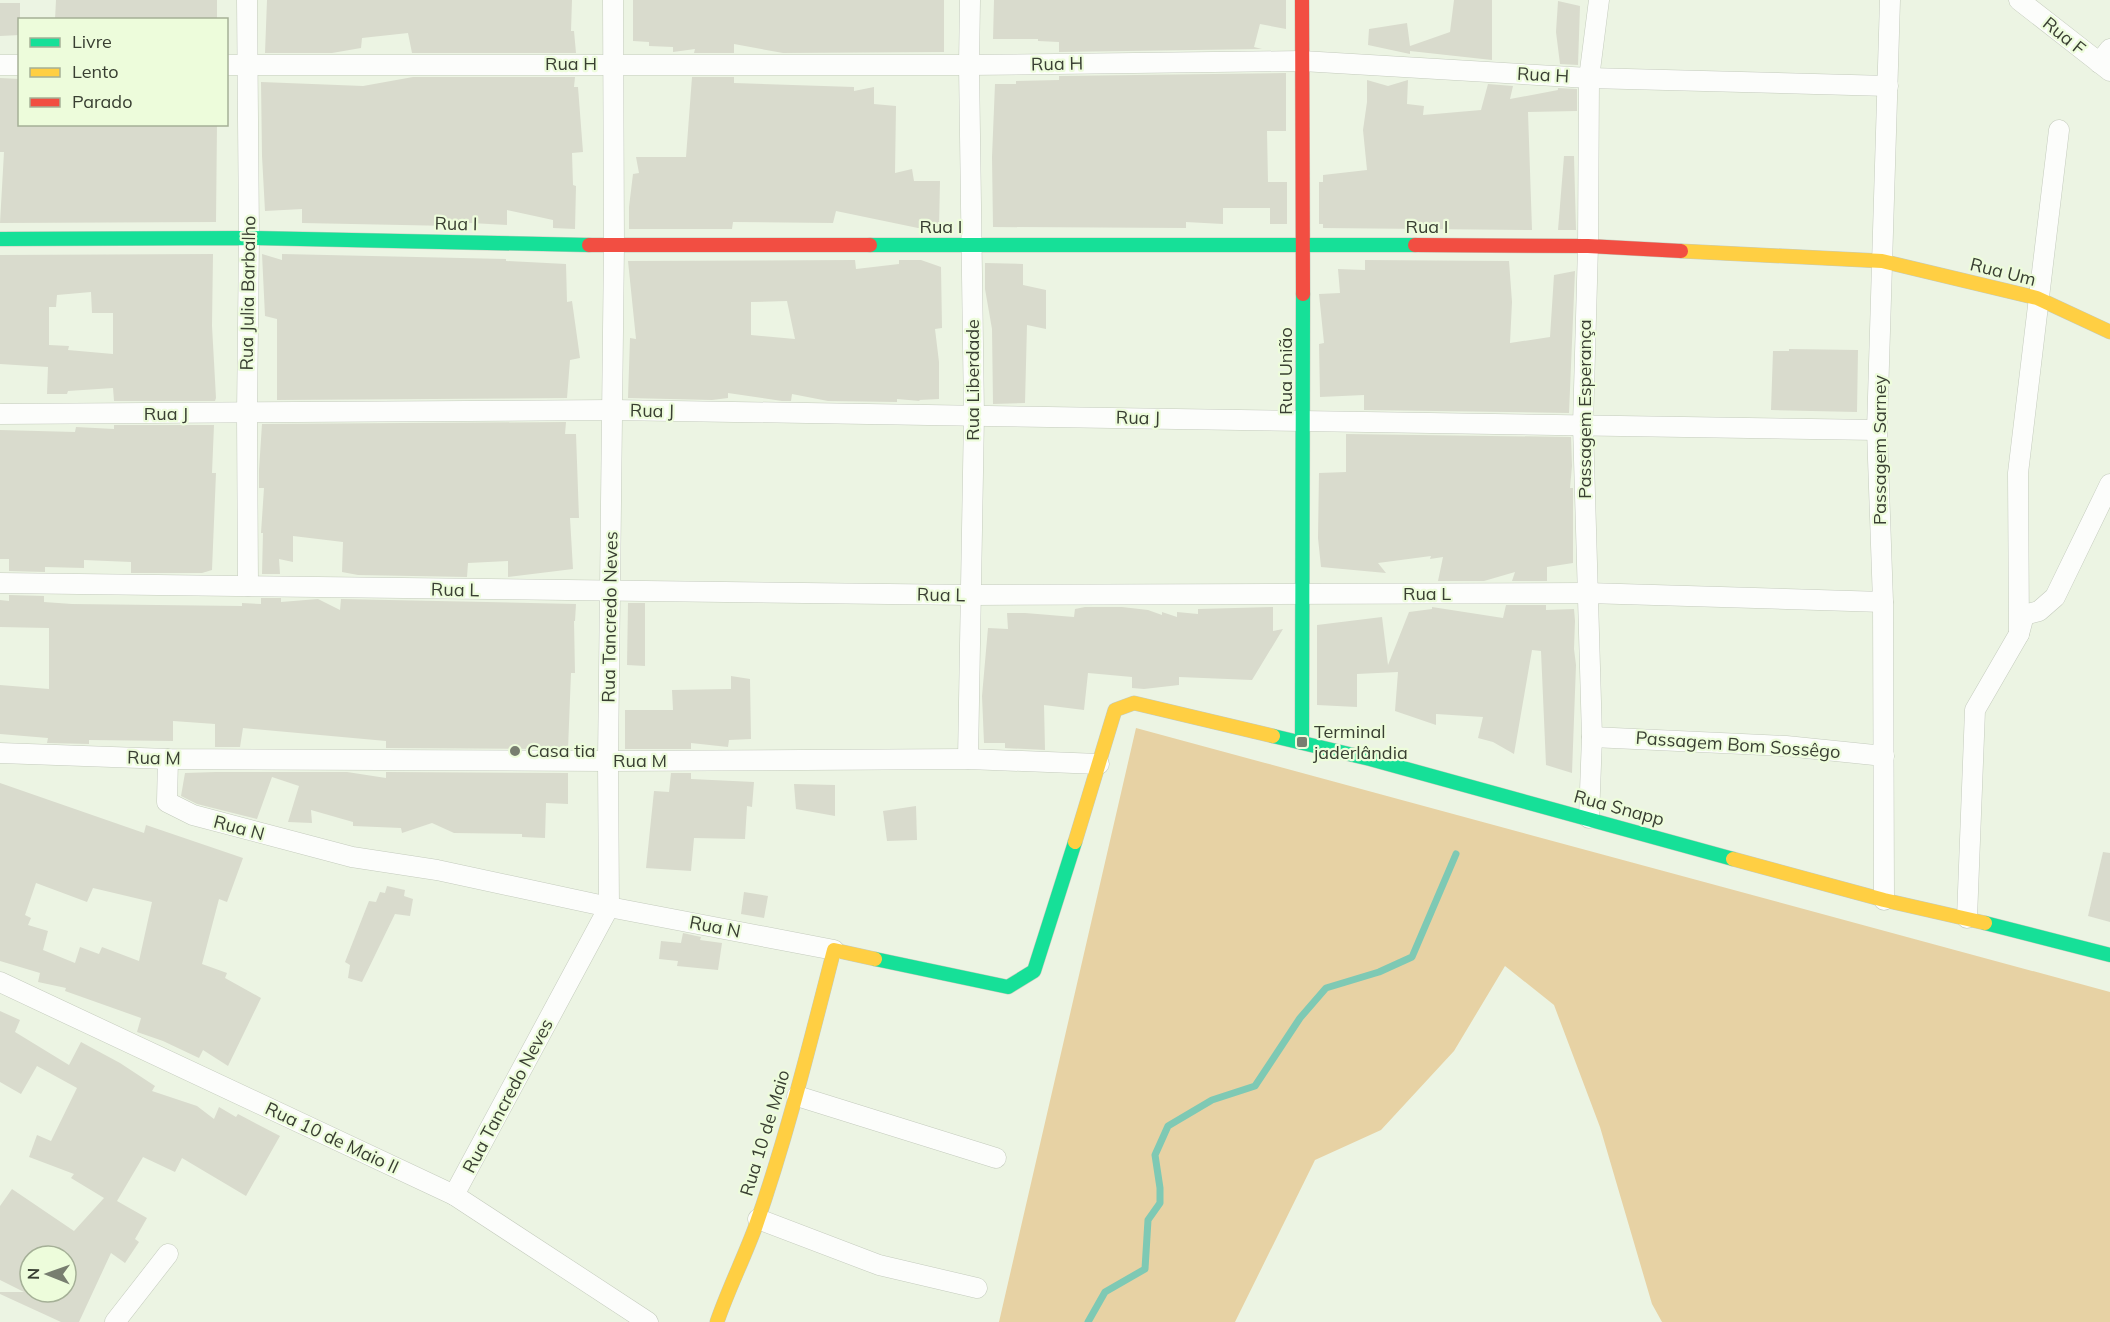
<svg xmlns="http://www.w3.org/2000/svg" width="2110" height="1322" font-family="Mulish,sans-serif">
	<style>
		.forest { fill: #e7d2a4 }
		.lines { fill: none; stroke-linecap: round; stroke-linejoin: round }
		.stream { stroke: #7ec9b4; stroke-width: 7 }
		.building { fill: #d9dbcd; fill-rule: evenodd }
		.street-casing { stroke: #c4cbbd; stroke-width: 21 }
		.fast-casing { stroke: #c4cbbd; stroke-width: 15 }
		.slow-casing { stroke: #c4cbbd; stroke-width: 15 }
		.jam-casing { stroke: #c4cbbd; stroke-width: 15 }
		.street { stroke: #fcfdfb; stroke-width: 20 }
		.fast { stroke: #16e098; stroke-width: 14 }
		.slow { stroke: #ffcf43; stroke-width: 14 }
		.jam { stroke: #f24e42; stroke-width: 14 }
		.poi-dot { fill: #787e70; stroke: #edfcdb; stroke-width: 2 }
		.labels { text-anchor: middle; stroke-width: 4.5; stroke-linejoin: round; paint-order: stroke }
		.street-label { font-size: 18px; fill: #393f32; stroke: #edfcdb }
		.poi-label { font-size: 18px; fill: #393f32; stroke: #edfcdb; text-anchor: start }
	</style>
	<rect width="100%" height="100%" fill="#ecf4e3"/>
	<polygon class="forest" points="1136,728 2110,992 2110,1322 1662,1322 1652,1304 1600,1127 1554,1005 1505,966 1454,1051 1381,1130 1315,1160 1235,1322 999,1322"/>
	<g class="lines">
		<polyline class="stream" points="1088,1322 1105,1292 1145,1269 1148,1220 1160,1203 1160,1188 1155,1155 1168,1126 1212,1100 1255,1086 1300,1018 1326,988 1379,972 1412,957 1456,854"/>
	</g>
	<g class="building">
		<polygon points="56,0 217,0 217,20 55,20"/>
		<polygon points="267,0 572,0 571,31 574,31 576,53 412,53 408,33 362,38 361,48 332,53 265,53"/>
		<polygon points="633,0 944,0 944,52 783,53 734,44 734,53 694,53 695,49 673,52 673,47 649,46 649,42 633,41"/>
		<polygon points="994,0 1286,0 1286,29 1260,24 1254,47 1262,49 1059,52 1059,42 1038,41 1038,39 993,39"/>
		<polygon points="1454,0 1492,0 1492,60 1410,51 1410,54 1368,45 1369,29 1407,23 1410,46 1450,32"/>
		<polygon points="1558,1 1580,6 1578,65 1560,64 1556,32"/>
		<polygon points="0,3 20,3 20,35 0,36"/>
		<polygon points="1286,73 1286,131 1267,131 1268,182 1287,182 1287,224 1270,224 1270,208 1223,208 1223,224 1186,222 1186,228 993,227 992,157 995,84 1016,84 1016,81 1059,80 1059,76"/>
		<polygon points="413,77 575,77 574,87 578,87 583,152 572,153 573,185 576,186 575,229 553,228 553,220 507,210 507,225 453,222 452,226 302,223 302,209 265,211 262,156 261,82 363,86"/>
		<polygon points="692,77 734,77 734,83 854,87 854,91 874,87 874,104 896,106 895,173 912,169 914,181 940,181 939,228 918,228 836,211 833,223 733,222 732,229 629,229 629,207 633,174 639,173 636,157 686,157"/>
		<polygon points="0,78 20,79 20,124 217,124 216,222 0,223 4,152 0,152"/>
		<polygon points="1367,80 1388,86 1408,80 1407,104 1424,106 1423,115 1481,110 1488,84 1513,86 1510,99 1558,90 1558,88 1577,89 1577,111 1528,112 1532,230 1323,228 1323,224 1319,224 1319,182 1323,182 1323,175 1367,170 1363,130 1367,102"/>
		<polygon points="1564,156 1574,156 1576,230 1558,230"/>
		<path d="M213 254 212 326 216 398 215 401H114L113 388 68 391 67 394H47L48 367 0 364V255ZM91 292 92 313H113V354L68 350 69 346 49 345V307H56L57 295Z"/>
		<polygon points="262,254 282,260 282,254 506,259 506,261 566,264 567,302 572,301 580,358 570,360 567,398 277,400 277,319 265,316"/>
		<path d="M855 260 856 269 899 264V260H921L941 267 942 328 935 329 939 362V399L919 400 920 401 897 399V402L828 401 792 394 791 401H782L728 393V398L712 400 628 398 630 338 636 339 628 261ZM787 301 795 339 751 335V302Z"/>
		<polygon points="1365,260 1509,261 1512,302 1510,343 1550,337 1554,275 1575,271 1569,413 1364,410 1364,395 1320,397 1319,344 1324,343 1319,294 1340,293 1338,269 1365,270"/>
		<polygon points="985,263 1023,264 1023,285 1046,290 1046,329 1027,325 1025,403 993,404 992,329 985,289"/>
		<polygon points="1789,349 1858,350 1857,412 1771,410 1773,351 1789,351"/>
		<polygon points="566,422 565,434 576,434 579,518 570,518 573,569 508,577 508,561 468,563 467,577 358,575 342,572 343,542 293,536 293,562 279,559 280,574 262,574 263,533 261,533 264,488 259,488 259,470 262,424"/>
		<polygon points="114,425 214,425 212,473 216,473 212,570 202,573 131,573 131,562 84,560 84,568 45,567 45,572 9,571 9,559 0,559 0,430 75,432 76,427 114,429"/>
		<polygon points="1346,434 1571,437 1572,466 1570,488 1573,488 1573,563 1547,567 1547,581 1512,581 1515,572 1484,581 1438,581 1443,557 1430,559 1431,556 1378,563 1386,573 1321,567 1318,538 1319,473 1346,472"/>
		<polygon points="9,595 44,596 44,602 72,604 242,606 242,603 261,604 261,598 281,598 281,602 318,599 340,610 341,599 576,604 575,621 574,621 575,673 571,673 568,749 386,748 386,741 243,728 240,747 215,747 215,724 173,721 173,741 89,740 89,744 47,743 48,738 0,734 0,685 49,689 49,628 0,627 0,600 9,601"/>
		<polygon points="628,603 645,603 645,666 627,665"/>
		<polygon points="1506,605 1546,605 1546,610 1574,609 1575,621 1574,649 1576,665 1572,773 1546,765 1541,651 1532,650 1514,754 1493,742 1478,738 1483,717 1436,714 1436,725 1395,711 1398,672 1357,674 1357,707 1317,705 1317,625 1382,617 1388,665 1409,612 1432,609 1432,607 1503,618"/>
		<polygon points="1085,607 1122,607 1148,610 1162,615 1162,612 1177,617 1177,612 1198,614 1198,609 1273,607 1273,631 1283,629 1252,680 1179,677 1179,685 1144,689 1132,688 1132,677 1088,673 1084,710 1044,705 1045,750 1005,748 1005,743 984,743 982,696 988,628 1008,629 1007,613 1025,613 1074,617 1075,609"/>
		<polygon points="731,676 750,679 751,739 729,740 728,747 691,743 691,749 625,749 625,710 673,710 672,690 731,689"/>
		<polygon points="216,772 347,772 386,778 386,772 568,773 568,804 546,803 545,838 522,837 522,834 454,833 432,823 402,833 401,828 353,826 353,822 311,810 312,823 288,822 299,786 272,777 257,819 197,804 181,796 185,773"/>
		<polygon points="671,773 691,773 691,779 754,782 752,807 747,806 745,839 694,838 691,871 646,868 654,791 669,792"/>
		<path d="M0 783 144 833 146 825 243 858 227 902 219 899 202 964 227 973 225 978 261 998 228 1066 203 1050 199 1058 163 1041 137 1032 141 1018 65 991 66 988 38 982 40 973 0 961ZM36 883 87 902 93 888 152 902 139 961 102 947 99 954 80 947 75 963 43 950 48 931 28 925 31 918 25 915Z"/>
		<polygon points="794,784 835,785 835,816 796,809"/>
		<polygon points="916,806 917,840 887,841 883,811"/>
		<polygon points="2103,852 2110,853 2110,922 2088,916"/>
		<polygon points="387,886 405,890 404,896 413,899 410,916 395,914 362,982 348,978 350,965 345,962 369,901 376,902 380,892 385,893"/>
		<polygon points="744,892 768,896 764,918 741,914"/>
		<polygon points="683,933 701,937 700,940 722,943 718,970 677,966 678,961 659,959 661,941 681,943"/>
		<path d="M0 1011 20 1020 15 1032 69 1065 81 1042 120 1063 155 1086 152 1091 197 1106 214 1119 219 1107 236 1117 238 1114 280 1136 246 1196 182 1158 175 1172 143 1157 117 1201 147 1218 135 1239 139 1242 125 1263 111 1253 79 1322H61L0 1294V1292H24L0 1280V1206L12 1189 74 1231 104 1198 71 1178 74 1174 29 1157 37 1135 51 1141 77 1088 37 1066 21 1094 0 1082ZM30 1256H66V1292H30Z"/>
	</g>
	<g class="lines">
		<defs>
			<g id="street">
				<polyline points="247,0 249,238 247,414 248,586"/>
				<polyline points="2019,0 2110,71"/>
				<polyline points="2099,63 2110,49"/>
				<polyline points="0,65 20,65"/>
				<polyline points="226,65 969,65 1302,61 1589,78 1888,86"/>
				<polyline points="0,414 613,410 1877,430"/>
				<polyline points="0,583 972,595 1587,593 1883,602"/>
				<polyline points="2019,634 2018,473 2059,130"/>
				<polyline points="1592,737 1786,746 1884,756"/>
				<polyline points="0,753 168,759 608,761 968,759 1099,764"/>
				<polyline points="168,759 167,802 193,815 352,857 437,870 609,907 834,950"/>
				<polyline points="968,759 974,415 969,65 970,0"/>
				<polyline points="1589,818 1592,737 1583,425 1588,246 1589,78 1599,0"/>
				<polyline points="1884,900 1883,602 1877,430 1890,0"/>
				<polyline points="1967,918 1975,710 2019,634 2024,615 2039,611 2055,597 2110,484"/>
				<polyline points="0,982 454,1195 648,1322"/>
				<polyline points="797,1096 996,1158"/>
				<polyline points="454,1195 609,907 608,761 614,245 613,0"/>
				<polyline points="758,1219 879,1265 977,1288"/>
				<polyline points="115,1322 168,1254"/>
			</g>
			<g id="fast">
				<polyline points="0,239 249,238 589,245"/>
				<polyline points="870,245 1415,245"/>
				<polyline points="1273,736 1370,759 1733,859"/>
				<polyline points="1302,742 1303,294"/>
				<polyline points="1985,923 2110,955"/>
				<polyline points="875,959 1008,987 1034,971 1075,842"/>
			</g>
			<g id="slow">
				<polyline points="1681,251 1882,261 2037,298 2110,332"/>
				<polyline points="1075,842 1115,710 1134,703 1273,736"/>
				<polyline points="1733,859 1884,900 1985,923"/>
				<path d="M717 1322C728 1290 743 1260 755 1228 787 1137 810 1043 834 950L875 959"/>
			</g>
			<g id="jam">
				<polyline points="1302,0 1303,294"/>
				<polyline points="589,245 870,245"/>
				<polyline points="1415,245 1588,246 1681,251"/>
			</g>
		</defs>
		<use href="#street" class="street-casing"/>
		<use href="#fast" class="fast-casing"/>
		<use href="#slow" class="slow-casing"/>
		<use href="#jam" class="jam-casing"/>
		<use href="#street" class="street"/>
		<use href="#fast" class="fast"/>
		<use href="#slow" class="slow"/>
		<use href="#jam" class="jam"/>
	</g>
	<g class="poi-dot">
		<rect x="1296" y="736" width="12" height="12" rx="3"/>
		<circle cx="515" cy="751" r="6"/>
	</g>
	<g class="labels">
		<g class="street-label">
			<text transform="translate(2064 36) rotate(39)" y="6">Rua F</text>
			<text x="571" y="70">Rua H</text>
			<text transform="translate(1057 64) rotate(-1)" y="6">Rua H</text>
			<text transform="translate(1543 75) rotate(3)" y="6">Rua H</text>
			<text transform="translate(456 224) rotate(1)" y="6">Rua I</text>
			<text x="941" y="233">Rua I</text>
			<text x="1427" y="233">Rua I</text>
			<text transform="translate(2003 272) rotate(14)" y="6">Rua Um</text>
			<text transform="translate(248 293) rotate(-89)" y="6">Rua Julia Barbalho</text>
			<text transform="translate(1286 371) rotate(-90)" y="6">Rua União</text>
			<text transform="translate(973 380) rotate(-90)" y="6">Rua Liberdade</text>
			<text transform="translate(1585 409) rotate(-90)" y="6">Passagem Esperança</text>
			<text transform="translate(652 411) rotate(1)" y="6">Rua J</text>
			<text x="166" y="420">Rua J</text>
			<text transform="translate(1138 418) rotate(1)" y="6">Rua J</text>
			<text transform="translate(1880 450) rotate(-90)" y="6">Passagem Sarney</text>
			<text transform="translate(455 590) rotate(1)" y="6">Rua L</text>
			<text x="1427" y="600">Rua L</text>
			<text transform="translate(941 595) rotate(1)" y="6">Rua L</text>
			<text transform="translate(610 617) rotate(-89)" y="6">Rua Tancredo Neves</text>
			<text transform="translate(1738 745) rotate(4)" y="6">Passagem Bom Sossêgo</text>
			<text transform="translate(154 758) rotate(1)" y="6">Rua M</text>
			<text x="640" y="767">Rua M</text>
			<text transform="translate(1619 808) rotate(15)" y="6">Rua Snapp</text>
			<text transform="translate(239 828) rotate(15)" y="6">Rua N</text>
			<text transform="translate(715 927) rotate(11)" y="6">Rua N</text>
			<text transform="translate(508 1096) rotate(-62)" y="6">Rua Tancredo Neves</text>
			<text transform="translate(765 1133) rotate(-73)" y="6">Rua 10 de Maio</text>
			<text transform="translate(332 1138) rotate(25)" y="6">Rua 10 de Maio II</text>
		</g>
		<g class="poi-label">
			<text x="1314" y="738">Terminal<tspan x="1314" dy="21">jaderlândia</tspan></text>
			<text x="527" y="757">Casa tia</text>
		</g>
	</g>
	<rect x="18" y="18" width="210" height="108" fill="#edfcdb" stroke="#a5b097" stroke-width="1.5"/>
	<rect x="30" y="38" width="30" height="9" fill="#16e098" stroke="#a5b097" stroke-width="1.5"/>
	<text x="72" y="48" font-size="18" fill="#393f32">Livre</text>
	<rect x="30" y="68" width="30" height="9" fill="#ffcf43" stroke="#a5b097" stroke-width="1.5"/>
	<text x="72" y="78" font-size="18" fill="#393f32">Lento</text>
	<rect x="30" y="98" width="30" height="9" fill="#f24e42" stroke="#a5b097" stroke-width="1.5"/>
	<text x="72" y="108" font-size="18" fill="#393f32">Parado</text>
	<g transform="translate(48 1274) rotate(271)"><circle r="28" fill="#edfcdb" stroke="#a5b097" stroke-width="1.5"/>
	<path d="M0-4.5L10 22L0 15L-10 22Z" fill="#787e70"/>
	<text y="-9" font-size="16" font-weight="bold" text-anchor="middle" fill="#393f32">N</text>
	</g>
</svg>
